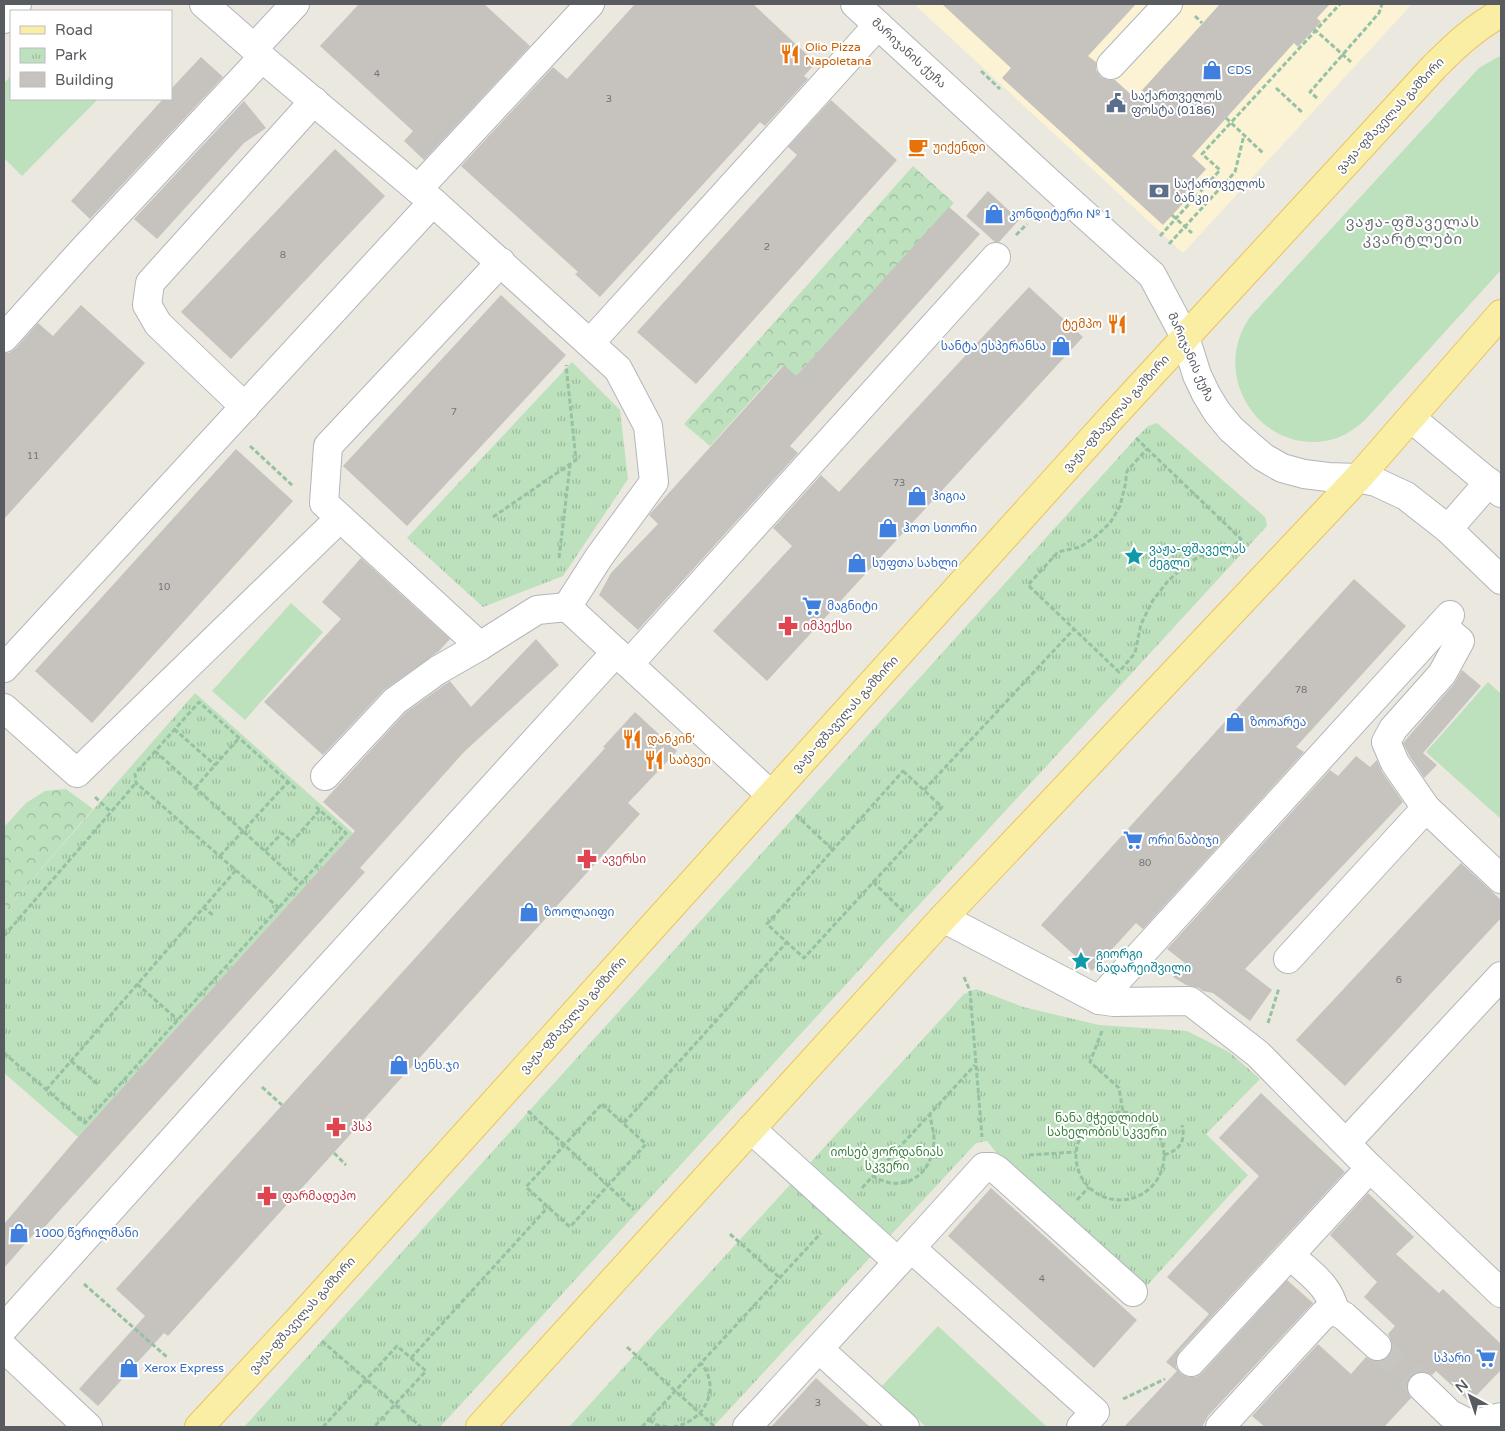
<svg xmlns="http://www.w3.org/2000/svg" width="1505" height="1431" font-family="'Varela Round','Noto Sans Georgian',sans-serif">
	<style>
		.commercial { fill: #fbf3d4 }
		.grass { fill: #bde1bd }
		.forest { fill: url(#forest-crowns) }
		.park { fill: url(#park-tufts) }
		.building { fill: #c6c2bd }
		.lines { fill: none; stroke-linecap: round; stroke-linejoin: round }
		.minor-tunnel { stroke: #c6c5bf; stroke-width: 28; stroke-dasharray: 28 14; stroke-linecap: butt }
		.minor-casing { stroke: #b2b5ba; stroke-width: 30 }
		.major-casing { stroke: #e8c45b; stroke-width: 30 }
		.path { stroke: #97c1a4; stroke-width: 3; stroke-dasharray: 5 2.5; stroke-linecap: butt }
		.minor { stroke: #fff; stroke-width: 28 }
		.major { stroke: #faeea5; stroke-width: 28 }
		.labels { text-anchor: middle; stroke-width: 4; stroke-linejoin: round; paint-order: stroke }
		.number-label { font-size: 10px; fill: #747577 }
		.food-label { font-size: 12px; fill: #c56008; stroke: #fff; text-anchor: start }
		.street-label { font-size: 12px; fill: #585b60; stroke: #fff }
		.shop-label { font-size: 12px; fill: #366cbe; stroke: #fff; text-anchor: start }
		.service-label { font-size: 12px; fill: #4e5e75; stroke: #fff; text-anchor: start }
		.culture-label { font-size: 12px; fill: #0d838f; stroke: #fff; text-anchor: start }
		.health-label { font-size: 12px; fill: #be3a42; stroke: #fff; text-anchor: start }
		.park-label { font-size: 12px; fill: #387f3d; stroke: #fff }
		.quarter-label { font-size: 15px; letter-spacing: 1px; fill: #696d72; stroke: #fff }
	</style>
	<defs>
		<pattern id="forest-crowns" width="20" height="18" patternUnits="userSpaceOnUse" patternTransform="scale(1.25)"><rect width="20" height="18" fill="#bde1bd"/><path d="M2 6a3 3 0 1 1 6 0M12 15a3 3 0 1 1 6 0" fill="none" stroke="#9cb99d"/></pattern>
		<pattern id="park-tufts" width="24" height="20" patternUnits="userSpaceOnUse" patternTransform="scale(1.25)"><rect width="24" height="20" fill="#bde1bd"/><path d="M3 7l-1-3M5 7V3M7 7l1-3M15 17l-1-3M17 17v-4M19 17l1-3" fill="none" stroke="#9cb99d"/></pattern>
	</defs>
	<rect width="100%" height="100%" fill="#ebe8df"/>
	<polygon class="commercial" points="914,4 1412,4 1183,253"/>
	<g class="grass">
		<path d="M1501 56V270L1366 419C1357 427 1348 434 1337 438 1265 461 1207 378 1250 317L1479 68 1496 58Z"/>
		<polygon points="11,76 11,99 98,99 22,176 4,158 4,83"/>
		<polygon points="291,603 323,632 245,720 212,691"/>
		<polygon points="1488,682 1501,694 1501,819 1426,752"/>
		<polygon points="938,1326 1047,1427 926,1427 882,1386"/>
	</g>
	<g class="forest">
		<polygon points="913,166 954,203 796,376 783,365 710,446 684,424"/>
		<polygon points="66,789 93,809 4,912 4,827 26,803 45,791"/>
	</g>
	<g class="park">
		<polygon points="572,362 620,410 628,479 563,576 483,607 407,538"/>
		<polygon points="1157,423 1265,517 1267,526 1231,565 440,1427 244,1427 1136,438 1148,426"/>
		<polygon points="195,693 353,833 78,1137 4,1073 4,912"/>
		<polygon points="976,989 1023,1007 1099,1025 1187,1031 1229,1052 1260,1079 1206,1134 1248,1175 1142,1291 1016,1177 987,1141 976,1143 713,1427 569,1427 964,994"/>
	</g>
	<g class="building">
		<polygon points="359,4 484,4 530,46 424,160 404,141 413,131 320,46"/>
		<polygon points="635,4 753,4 816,63 804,76 808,79 765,126 760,122 600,297 575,274 578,272 461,166 553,67 567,79"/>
		<polygon points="942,4 1136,4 1088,56 1096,62 1096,70 1101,77 1108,80 1115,80 1135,98 1220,4 1330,4 1317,18 1321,22 1298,47 1294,43 1192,156 1206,169 1185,192 1190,196 1163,225 1002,78 1011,68"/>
		<polygon points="201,57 223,77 90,219 71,201 163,99 171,99 171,89"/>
		<polygon points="831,100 897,160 696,384 637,332 797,155 788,147"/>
		<polygon points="244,101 266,128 244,143 157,239 134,219"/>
		<polygon points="335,149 385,196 231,359 181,312"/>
		<polygon points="988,191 1019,220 999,242 995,242 966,216"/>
		<polygon points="949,207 980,234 790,446 798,453 638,630 599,595 611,573 658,524 649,515 784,365 796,376"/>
		<polygon points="1029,287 1083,337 767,681 713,631 792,546 773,528 821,475 839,492"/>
		<polygon points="501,295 566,355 407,526 343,466"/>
		<polygon points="81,305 145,363 4,519 4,353 9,353 16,348 38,323 53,336"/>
		<polygon points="236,449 293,501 92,723 35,671"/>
		<polygon points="361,558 450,639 439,651 384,690 323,755 264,702 341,619 322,602"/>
		<polygon points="1354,579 1406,626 1296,747 1304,752 1143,929 1136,923 1092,971 1041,925"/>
		<polygon points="536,639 559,665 464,752 360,868 365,872 41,1231 39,1228 4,1268 4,1224 78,1137 355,831 323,802 405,713 450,681 471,707"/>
		<polygon points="1462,670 1481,686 1423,753 1437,765 1424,778 1409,755 1403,743 1454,684"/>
		<polygon points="635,712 677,751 628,803 640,814 168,1336 164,1333 98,1406 79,1389 145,1316 116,1289 605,748 603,747"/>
		<polygon points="1356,756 1370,767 1377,760 1382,772 1403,802 1245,969 1272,990 1250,1021 1213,993 1203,991 1199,988 1186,985 1173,977 1185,963 1167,949 1330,770 1338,776"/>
		<polygon points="1461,863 1501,900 1501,918 1345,1086 1296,1040"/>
		<polygon points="1261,1093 1345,1172 1180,1351 1176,1359 1176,1367 1181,1374 1188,1377 1196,1377 1202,1373 1287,1280 1313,1303 1208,1416 1202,1427 1124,1427 1177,1371 1166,1362 1209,1314 1167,1277 1259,1176 1219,1138"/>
		<polygon points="991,1188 1137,1320 1094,1368 948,1236"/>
		<polygon points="1368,1193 1414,1237 1396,1254 1439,1293 1443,1289 1501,1344 1501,1370 1470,1402 1436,1371 1432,1375 1425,1372 1417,1372 1411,1376 1407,1383 1407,1391 1411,1398 1384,1427 1265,1427 1252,1416 1318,1344 1351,1374 1366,1357 1373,1361 1381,1361 1388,1357 1392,1350 1392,1342 1388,1334 1395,1326 1364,1297 1377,1282 1330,1235"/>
		<polygon points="816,1378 870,1427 771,1427"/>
	</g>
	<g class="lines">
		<polyline class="minor-tunnel" points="1377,1346 1422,1387"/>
		<defs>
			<g id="minor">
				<polyline points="204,4 254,48 262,58 433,202 618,369 648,426 654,482 599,557 567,607 771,795"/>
				<polyline points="855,4 1053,186 1152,275 1185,337 1197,375 1206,394 1217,412 1231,429 1249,445 1263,457 1282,468 1304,474 1328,477 1358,478 1376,482 1406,496 1448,529 1501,580"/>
				<polyline points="4,19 17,4"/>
				<polyline points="254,48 295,4"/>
				<polyline points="1111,65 1168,4"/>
				<polyline points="418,189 590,4"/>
				<polyline points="501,262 328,446 324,503 480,646 537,610 567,607"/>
				<polyline points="4,338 82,251 262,58"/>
				<polyline points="590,343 878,25"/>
				<polyline points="245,407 158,324 147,305 150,283 314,101"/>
				<polyline points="1411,418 1501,493"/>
				<polyline points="1448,529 1489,482"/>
				<polyline points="1441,625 1460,641 1442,674 1393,729 1386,742 1395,763 1426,808 1501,879"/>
				<polyline points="629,664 996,257"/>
				<polyline points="4,668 433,202"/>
				<polyline points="4,708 77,773 340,518"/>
				<polyline points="325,776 395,701 438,670 480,646"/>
				<polyline points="943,918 1099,1000 1114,1002 1190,1001 1258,1054 1370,1168 1501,1293"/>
				<polyline points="1288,959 1426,808"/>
				<polyline points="1099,1000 1450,615"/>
				<polyline points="751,1129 898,1262 984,1167 992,1167 997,1170 1133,1292"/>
				<polyline points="1346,1143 1501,976"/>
				<polyline points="911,1248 1095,1412 1081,1427"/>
				<path d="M1300 1264C1317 1279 1329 1288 1335 1311"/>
				<polyline points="4,1328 239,1066 616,652"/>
				<polyline points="4,1348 88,1427"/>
				<polyline points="819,1349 905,1427"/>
				<polyline points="1191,1362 1370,1168"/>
				<polyline points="1422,1387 1450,1414 1470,1424"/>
				<polyline points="747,1427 898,1262"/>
				<polyline points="1220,1427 1324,1314 1335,1311 1344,1316 1377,1346"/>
				<polyline points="1463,1427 1501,1417"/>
			</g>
			<g id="major">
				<path d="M199 1427 301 1317 1112 417 1434 67C1455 46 1475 27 1501 13"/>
				<polyline points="480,1427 943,918 1358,478 1501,314"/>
			</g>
		</defs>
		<use href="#minor" class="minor-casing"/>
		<use href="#major" class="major-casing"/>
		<g class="path">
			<polyline points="1195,16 1202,23"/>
			<polyline points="1314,29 1351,62"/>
			<polyline points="981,71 1000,89"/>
			<polyline points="1276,88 1303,113"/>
			<polyline points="1317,98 1310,92 1379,13 1382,4"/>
			<polyline points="1226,118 1264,154"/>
			<polyline points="1172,215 1192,233"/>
			<polyline points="1016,235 1027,224"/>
			<polyline points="1160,236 1220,170 1202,154 1340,4"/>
			<polyline points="1169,244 1235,172 1244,135"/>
			<polyline points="1136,438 1241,539 1232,548 1208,552 1188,563 1168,581 1153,600 1141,624 1135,653 1119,672 1028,585 1058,552 1080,547 1095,537 1110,523 1120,506 1125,486 1127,471 1147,449"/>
			<polyline points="250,446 293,486"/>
			<polyline points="493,517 576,460 566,365"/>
			<polyline points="559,558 570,465"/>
			<polyline points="174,729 215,765"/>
			<polyline points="155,751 301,884"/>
			<polygon points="903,771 942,807 804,958 767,924"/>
			<polyline points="195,788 239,738"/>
			<polyline points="924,790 1074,629"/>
			<polyline points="95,797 111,812"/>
			<polyline points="796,815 833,850"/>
			<polyline points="265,851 282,833 292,842 320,810"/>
			<polyline points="220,856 288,782"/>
			<polyline points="873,882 905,913"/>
			<polyline points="203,907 214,916"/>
			<polyline points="279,908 136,783 135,774 199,702 296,789"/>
			<polyline points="4,936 136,783"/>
			<polyline points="964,977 970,991 982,1137"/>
			<polyline points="137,984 178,1020"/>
			<polyline points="1268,1023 1279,988"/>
			<polyline points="1102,1031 1090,1062 1119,1088 1123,1112"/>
			<polyline points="4,1053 85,1123 346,833 316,807"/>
			<polyline points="71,1061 99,1085"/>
			<polyline points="262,1087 282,1105"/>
			<polyline points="46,1090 236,870"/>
			<polygon points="602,1104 646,1144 570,1227 526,1187"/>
			<polyline points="528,1111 634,1210"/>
			<circle cx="1120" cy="1156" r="44"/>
			<polyline points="624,1123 787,942"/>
			<polyline points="334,1153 346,1165"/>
			<polyline points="1029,1155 1076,1152"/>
			<path d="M1164 1155C1180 1150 1186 1141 1182 1125"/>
			<path d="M872 1176C878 1179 885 1182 891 1183 918 1186 934 1164 934 1139 934 1131 931 1123 930 1115"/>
			<polyline points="862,1188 975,1065"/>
			<polyline points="1077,1200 1089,1187"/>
			<polyline points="730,1234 780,1278"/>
			<polyline points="84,1284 168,1358"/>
			<polyline points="322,1341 421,1427"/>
			<polyline points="627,1347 715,1427"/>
			<polyline points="411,1358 548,1207"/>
			<polyline points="1123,1399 1165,1379"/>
			<polyline points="649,1420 657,1425 668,1427"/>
			<polyline points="323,1427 397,1346 426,1371 374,1427"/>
			<polyline points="642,1427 821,1233"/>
			<path d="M673 1427C704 1422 722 1389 701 1363"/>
		</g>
		<use href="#minor" class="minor"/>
		<use href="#major" class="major"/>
	</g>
	<defs>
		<symbol id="restaurant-bare" viewBox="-9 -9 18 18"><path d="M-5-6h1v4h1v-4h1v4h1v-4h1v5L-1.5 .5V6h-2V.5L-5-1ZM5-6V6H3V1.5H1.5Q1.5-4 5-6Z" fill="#e8710a" stroke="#fff" stroke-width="2.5" paint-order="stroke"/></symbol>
		<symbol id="shop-bare" viewBox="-9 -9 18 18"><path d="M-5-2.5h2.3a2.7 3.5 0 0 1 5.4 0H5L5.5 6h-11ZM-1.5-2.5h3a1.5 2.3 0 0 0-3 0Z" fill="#3f7fe0" stroke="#fff" stroke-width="2.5" paint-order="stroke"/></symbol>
		<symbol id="civic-bare" viewBox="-9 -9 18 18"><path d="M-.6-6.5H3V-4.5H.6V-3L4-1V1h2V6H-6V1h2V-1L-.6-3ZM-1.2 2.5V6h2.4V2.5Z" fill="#5c6f8a" stroke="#fff" stroke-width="2.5" paint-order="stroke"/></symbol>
		<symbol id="cafe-bare" viewBox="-9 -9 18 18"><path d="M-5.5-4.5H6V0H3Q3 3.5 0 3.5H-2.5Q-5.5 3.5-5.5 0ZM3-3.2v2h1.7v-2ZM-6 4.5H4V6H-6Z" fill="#e8710a" stroke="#fff" stroke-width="2.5" paint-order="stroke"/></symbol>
		<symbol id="bank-bare" viewBox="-9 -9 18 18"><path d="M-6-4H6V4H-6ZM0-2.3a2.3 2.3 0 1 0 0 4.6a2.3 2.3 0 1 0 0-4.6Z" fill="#5c6f8a" stroke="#fff" stroke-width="2.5" paint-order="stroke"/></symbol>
		<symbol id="sight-bare" viewBox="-9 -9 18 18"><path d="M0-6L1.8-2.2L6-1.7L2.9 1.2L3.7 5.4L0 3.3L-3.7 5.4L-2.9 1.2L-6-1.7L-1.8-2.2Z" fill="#0f9aa8" stroke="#fff" stroke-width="2.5" paint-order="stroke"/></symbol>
		<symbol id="supermarket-bare" viewBox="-9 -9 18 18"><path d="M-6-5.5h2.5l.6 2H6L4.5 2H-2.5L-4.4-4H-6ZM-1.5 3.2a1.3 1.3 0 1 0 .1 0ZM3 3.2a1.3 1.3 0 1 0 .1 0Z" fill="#3f7fe0" stroke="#fff" stroke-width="2.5" paint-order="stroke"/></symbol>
		<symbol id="pharmacy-bare" viewBox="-9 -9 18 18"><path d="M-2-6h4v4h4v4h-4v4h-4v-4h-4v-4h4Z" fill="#e0444e" stroke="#fff" stroke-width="2.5" paint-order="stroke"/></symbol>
	</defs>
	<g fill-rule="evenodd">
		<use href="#restaurant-bare" x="776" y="40" width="28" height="28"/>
		<use href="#shop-bare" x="1198" y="56" width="28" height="28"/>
		<use href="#civic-bare" x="1102" y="89" width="28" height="28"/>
		<use href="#cafe-bare" x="904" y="133" width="28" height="28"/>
		<use href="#bank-bare" x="1145" y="177" width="28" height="28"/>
		<use href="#shop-bare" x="980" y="200" width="28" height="28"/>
		<use href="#restaurant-bare" x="1103" y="310" width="28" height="28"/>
		<use href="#shop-bare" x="1047" y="332" width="28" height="28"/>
		<use href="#shop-bare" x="903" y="482" width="28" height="28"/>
		<use href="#shop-bare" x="874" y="514" width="28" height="28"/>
		<use href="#sight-bare" x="1120" y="542" width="28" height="28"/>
		<use href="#shop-bare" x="843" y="549" width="28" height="28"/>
		<use href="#supermarket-bare" x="798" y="592" width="28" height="28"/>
		<use href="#pharmacy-bare" x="774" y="612" width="28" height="28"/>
		<use href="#shop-bare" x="1221" y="708" width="28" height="28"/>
		<use href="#restaurant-bare" x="618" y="725" width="28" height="28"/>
		<use href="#restaurant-bare" x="640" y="746" width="28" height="28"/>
		<use href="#supermarket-bare" x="1119" y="826" width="28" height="28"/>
		<use href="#pharmacy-bare" x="573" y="845" width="28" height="28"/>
		<use href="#shop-bare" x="515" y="898" width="28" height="28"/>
		<use href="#sight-bare" x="1067" y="947" width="28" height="28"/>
		<use href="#shop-bare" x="385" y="1051" width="28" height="28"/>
		<use href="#pharmacy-bare" x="322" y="1113" width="28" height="28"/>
		<use href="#pharmacy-bare" x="253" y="1182" width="28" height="28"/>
		<use href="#shop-bare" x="5" y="1219" width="28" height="28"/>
		<use href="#supermarket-bare" x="1472" y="1344" width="28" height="28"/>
		<use href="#shop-bare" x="115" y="1354" width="28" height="28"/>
	</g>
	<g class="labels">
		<g class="number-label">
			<text x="377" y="77">4</text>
			<text x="609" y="102">3</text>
			<text x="767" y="250">2</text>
			<text x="283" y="258">8</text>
			<text x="454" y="415">7</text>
			<text x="33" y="459">11</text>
			<text x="899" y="486">73</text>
			<text x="164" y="590">10</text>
			<text x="1301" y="693">78</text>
			<text x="1145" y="866">80</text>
			<text x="1399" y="983">6</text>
			<text x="1042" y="1282">4</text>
			<text x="818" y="1406">3</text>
		</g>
		<g class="food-label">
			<text x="805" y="51">Olio Pizza<tspan x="805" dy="14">Napoletana</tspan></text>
			<text x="933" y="151">უიქენდი</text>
			<text x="1102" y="328" text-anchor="end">ტემპო</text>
			<text x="647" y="743">დანკინ'</text>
			<text x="669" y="764">საბვეი</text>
		</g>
		<g class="street-label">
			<text transform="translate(909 53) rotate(43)" y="4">მარიჯანის ქუჩა</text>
			<text transform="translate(1390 115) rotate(-47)" y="4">ვაჟა-ფშაველას გამზირი</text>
			<text transform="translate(1191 357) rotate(66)" y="4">მარიჯანის ქუჩა</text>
			<text transform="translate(1116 413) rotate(-48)" y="4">ვაჟა-ფშაველას გამზირი</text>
			<text transform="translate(845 714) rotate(-48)" y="4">ვაჟა-ფშაველას გამზირი</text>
			<text transform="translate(573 1015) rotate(-48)" y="4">ვაჟა-ფშაველას გამზირი</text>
			<text transform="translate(302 1315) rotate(-48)" y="4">ვაჟა-ფშაველას გამზირი</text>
		</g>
		<g class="shop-label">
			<text x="1227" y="74">CDS</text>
			<text x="1009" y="218">კონდიტერი № 1</text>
			<text x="1046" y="350" text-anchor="end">სანტა ესპერანსა</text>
			<text x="932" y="500">ჰიგია</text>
			<text x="903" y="532">ჰოთ სთორი</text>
			<text x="872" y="567">სუფთა სახლი</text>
			<text x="827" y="610">მაგნიტი</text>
			<text x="1250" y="726">ზოოარეა</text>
			<text x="1148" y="844">ორი ნაბიჯი</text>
			<text x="544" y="916">ზოოლაიფი</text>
			<text x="414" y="1069">სენს.ჯი</text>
			<text x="34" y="1237">1000 წვრილმანი</text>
			<text x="1471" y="1362" text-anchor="end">სპარი</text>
			<text x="144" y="1372">Xerox Express</text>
		</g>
		<g class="service-label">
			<text x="1131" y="100">საქართველოს<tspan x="1131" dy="14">ფოსტა (0186)</tspan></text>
			<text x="1174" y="188">საქართველოს<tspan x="1174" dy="14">ბანკი</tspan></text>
		</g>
		<g class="culture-label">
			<text x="1149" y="553">ვაჟა-ფშაველას<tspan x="1149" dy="14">ძეგლი</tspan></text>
			<text x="1096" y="958">გიორგი<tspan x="1096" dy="14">ნადარეიშვილი</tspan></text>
		</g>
		<g class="health-label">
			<text x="803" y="630">იმპექსი</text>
			<text x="602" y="863">ავერსი</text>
			<text x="351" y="1131">პსპ</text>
			<text x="282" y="1200">ფარმადეპო</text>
		</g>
		<g class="park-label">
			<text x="1107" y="1122">ნანა მჭედლიძის<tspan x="1107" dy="14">სახელობის სკვერი</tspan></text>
			<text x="887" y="1156">იოსებ ჟორდანიას<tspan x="887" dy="14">სკვერი</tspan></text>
		</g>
		<g class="quarter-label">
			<text x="1413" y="227">ვაჟა-ფშაველას<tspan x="1413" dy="17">კვარტლები</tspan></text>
		</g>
	</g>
	<rect width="1505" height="1431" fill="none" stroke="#585b60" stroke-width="10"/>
	<rect x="10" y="10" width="162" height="90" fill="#ffffff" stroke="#bcbdbf"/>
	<rect x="20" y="26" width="25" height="8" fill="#faeea5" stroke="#bcbdbf"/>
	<text x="55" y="35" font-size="15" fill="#585b60">Road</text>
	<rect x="20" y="48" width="25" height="15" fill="url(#park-tufts)" stroke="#bcbdbf"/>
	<text x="55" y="60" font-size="15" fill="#585b60">Park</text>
	<rect x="20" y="72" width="25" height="15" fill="#c6c2bd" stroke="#bcbdbf"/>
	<text x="55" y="85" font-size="15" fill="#585b60">Building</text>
	<g transform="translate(1470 1396) rotate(320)" stroke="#ffffff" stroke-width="4" paint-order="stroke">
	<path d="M0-4L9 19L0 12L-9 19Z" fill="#585b60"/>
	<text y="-8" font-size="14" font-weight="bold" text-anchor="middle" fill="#585b60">N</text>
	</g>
</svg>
